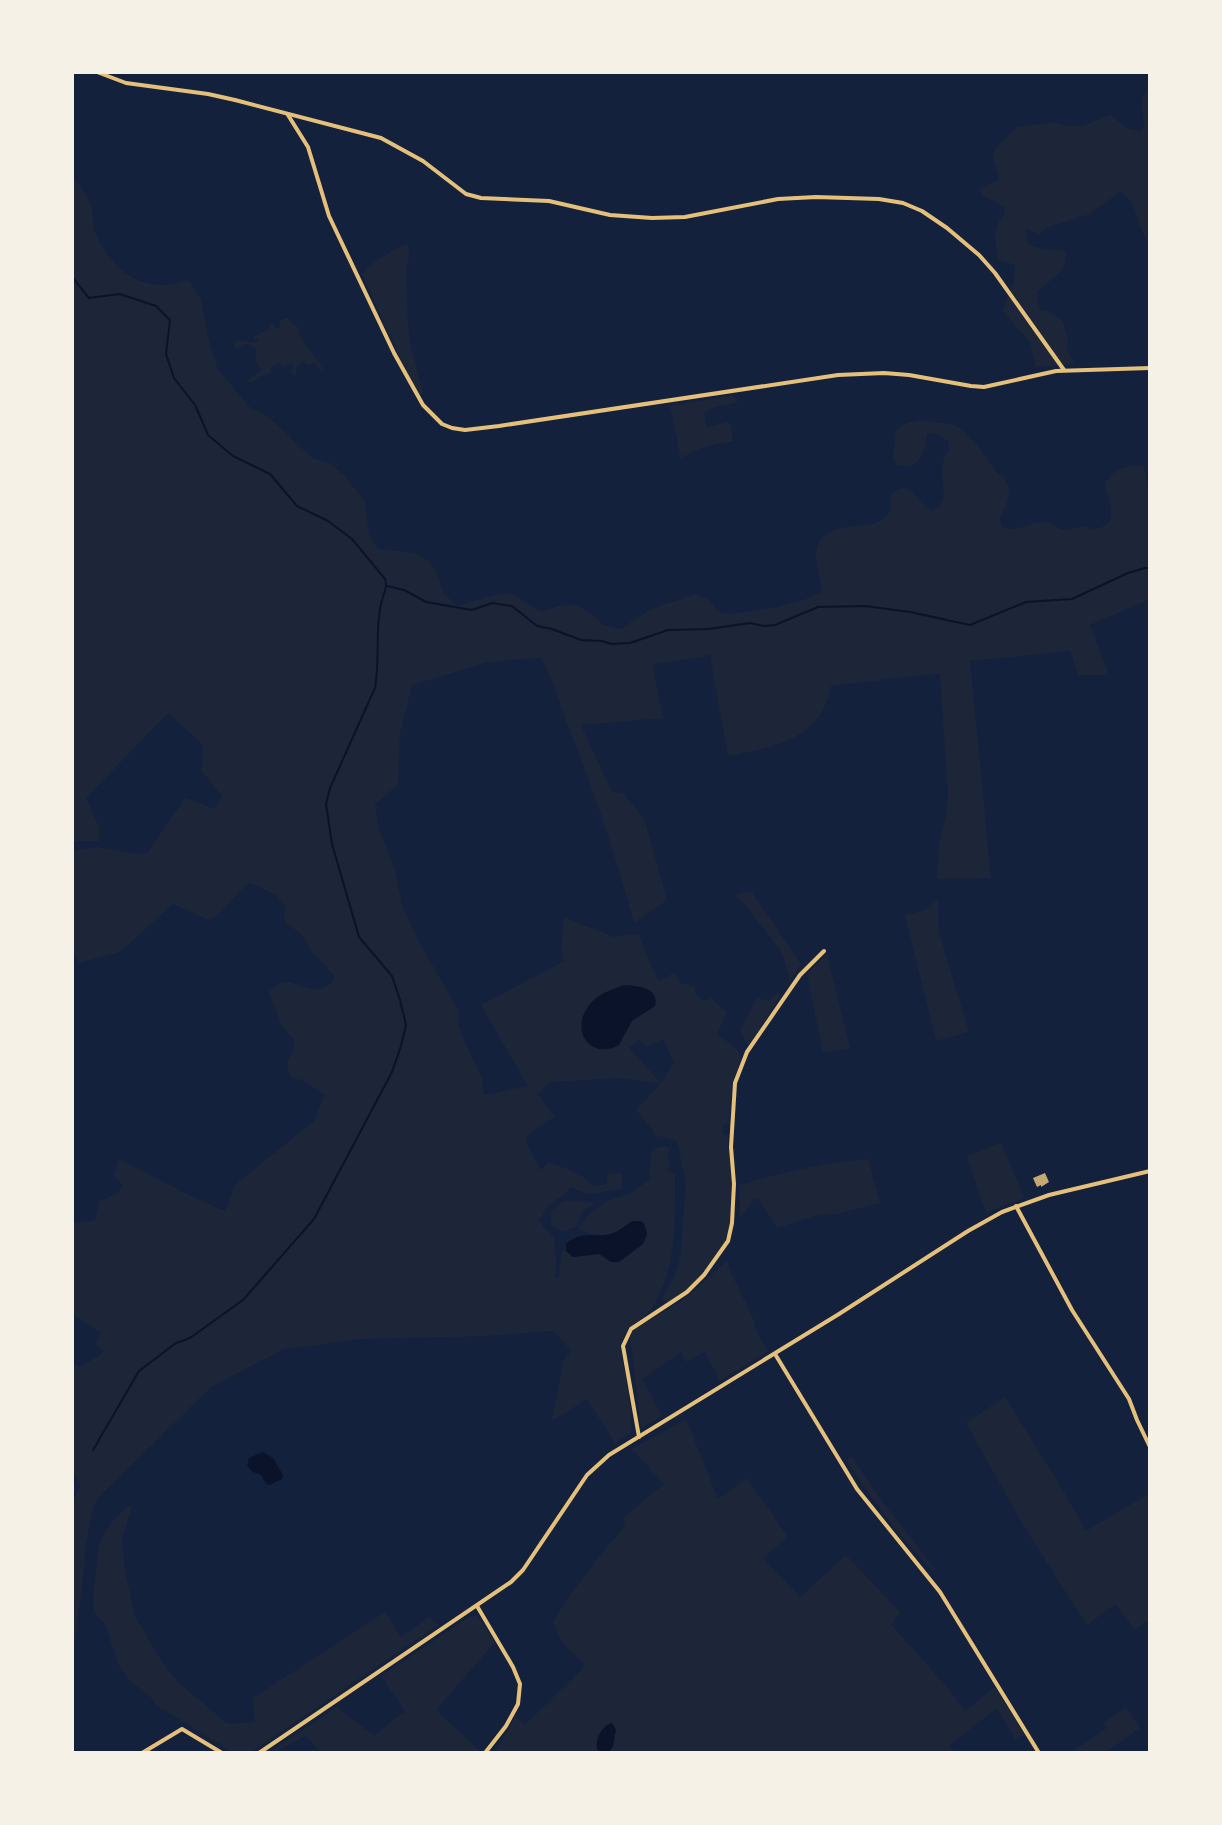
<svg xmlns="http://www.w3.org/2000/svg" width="1222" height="1825" font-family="Cabin,sans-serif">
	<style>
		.green { fill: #1d2539; fill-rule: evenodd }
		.water { fill: #0b132b }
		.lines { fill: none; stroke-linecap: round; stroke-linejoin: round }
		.stream { stroke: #0b132b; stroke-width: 2 }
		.building { fill: #c6a872 }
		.minor { stroke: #e5c07b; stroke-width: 4 }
		.tertiary { stroke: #e5c07b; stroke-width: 4 }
	</style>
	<rect width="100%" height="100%" fill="#14213d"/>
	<g class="green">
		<path d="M1150 86V243C1135 229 1141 203 1120 192L1090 214 1046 228 1038 235 1026 228 1028 244 1041 248 1066 251 1065 264 1061 271 1036 293 1040 310 1048 311 1063 321 1068 339 1067 352 1075 364 1036 367 1030 343 1003 311 1009 292 1014 283 1015 265 999 260C994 246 992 224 1005 215L1004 207 983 195 979 190 999 179 993 157 996 148 1016 127 1056 122 1067 126H1083L1110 115 1129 129 1140 131 1145 127C1142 112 1138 97 1150 86Z"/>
		<path d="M72 176C80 184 88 196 91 207 93 215 92 224 95 232 107 262 130 285 164 285 172 285 181 282 188 280L201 299 210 346 218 369 248 406 269 417 312 458 330 463 344 475 365 502 369 535 378 549 415 553 430 562 439 578 444 594 458 606 493 595 511 593 541 612 558 606 576 605 591 613 603 625 621 629 651 609 695 594 709 600 714 607 721 613 731 614 777 607 804 600 821 592C822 577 813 564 817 549 823 522 856 529 876 523 882 520 886 516 891 511V494C914 477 915 503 932 511 957 500 931 475 949 449L948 441 934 432 927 434C924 453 921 471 897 465L893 458 896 431 902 425 919 420 955 425 963 430 975 443 997 473 1004 478 1008 486 1009 494 1007 503 1000 518 1002 527C1018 534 1029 521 1045 522 1052 522 1056 528 1062 529 1068 531 1075 527 1081 527 1087 527 1094 530 1100 528 1120 521 1107 497 1105 483 1113 470 1128 463 1144 466L1150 499V599L1090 625 1109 675H1078L1070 651 970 661 991 878 937 879 939 845 946 817 948 795 940 673 831 686C829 693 827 703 823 710 804 744 763 749 728 756L710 655 652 665 663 718 581 725 612 792 623 793 645 821 667 900 634 923C616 857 595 794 570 731 561 706 553 680 541 657L485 663 412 685 400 733 398 784 375 805 379 829 395 870 402 905 419 942 459 1011V1026L463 1038 482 1079 484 1095 528 1086 481 1005 564 961 561 948 564 917 614 937 639 934 653 970 659 981 674 973 680 983 695 987V992L703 1001 710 997 727 1013 717 1034 737 1049 741 1058 732 1087 729 1123 722 1126 724 1135H728C730 1163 737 1214 726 1240 715 1267 690 1288 666 1304L662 1299 676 1273 680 1259 686 1184 677 1141 654 1135V1131L636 1110 661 1083 619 1078 551 1082 537 1094 555 1116 526 1137 527 1145 541 1170 548 1162 578 1173 594 1186 606 1184 608 1174 622 1173V1189L587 1194 570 1187 564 1195 548 1206 539 1221 554 1239 556 1260 555 1278 559 1277 562 1250 566 1251 573 1257 600 1254 615 1263 619 1262 643 1244 647 1230 639 1221C630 1221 629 1223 622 1228 609 1239 593 1235 578 1229L588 1215 607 1201 629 1194 652 1178 649 1174 652 1149 666 1146 670 1150 667 1154 670 1163 667 1171 675 1175C675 1220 677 1269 652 1308 643 1321 623 1328 620 1346 619 1354 626 1373 627 1383 630 1399 630 1416 632 1432L615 1443 587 1399 552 1421 564 1359 572 1351 553 1331 486 1336 361 1339 284 1349 211 1387 97 1499C92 1511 90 1521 88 1534 87 1544 83 1550 85 1561L75 1641H72V1502L81 1485 72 1472V1362L79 1367 100 1355 104 1351 96 1344 101 1333 72 1314V1224L95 1220 99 1201 116 1194 123 1186 114 1176 119 1159 191 1196 225 1211 235 1185 314 1121 325 1095 301 1080 292 1078C284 1066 288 1058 295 1047L293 1039 282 1026 269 992C286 974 293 986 312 989 319 990 324 987 331 984L335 977 312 951 302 935 285 922 284 914 286 906 274 894 250 883C235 893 225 911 209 920L173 904 120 952 79 963 72 948V851L97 847 139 854 148 852 185 798 215 809 222 796 201 770 203 762 202 744 168 713 86 798 100 829 98 841H80L72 843ZM640 1039 646 1047 663 1039 674 1063 661 1083 629 1048Z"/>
		<path d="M405 244 409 246V257L406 270 408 324 410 343 423 393 419 394 399 356 362 274C370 264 393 249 405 244Z"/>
		<path d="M284 318 289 319 292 324 298 327C299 344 318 356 324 372H322L314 363 308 365 303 361 296 368V375L294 376 290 370 294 368 291 363 282 367 279 363 270 368 272 373 264 375 251 383 246 381 262 370 255 359 257 351 254 347 245 344 237 349 232 342 242 341 258 342V340L253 338 254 336 271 328 269 325 273 323 274 328H280V322Z"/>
		<path d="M733 395 738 401C726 408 719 402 704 413L707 427 728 422 731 425 733 441C714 445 696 447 681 459L670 406Z"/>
		<polygon points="751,891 801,964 790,981 782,952 744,903 734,895"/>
		<polygon points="938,899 939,933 969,1032 936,1041 905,915 928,909"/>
		<polygon points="827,954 850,1048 823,1053 807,974"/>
		<polygon points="777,993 781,995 749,1046 740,1031 757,998 769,1001"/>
		<polygon points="1001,1142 1024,1198 986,1213 967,1156"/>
		<path d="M868 1159 880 1203 837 1214 814 1216 777 1228 759 1199H755L740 1218 739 1185C784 1172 822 1163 868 1159Z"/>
		<polygon points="577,1200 595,1203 583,1211 576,1227 562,1232 551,1225 551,1212 563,1201"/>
		<polygon points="727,1261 733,1277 753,1318 757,1334 768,1351 720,1381 705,1352 686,1362 681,1352 643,1379 662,1416 641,1428 630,1337 636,1328 680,1302"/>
		<polygon points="1005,1397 1067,1497 1086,1531 1150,1493 1150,1620 1135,1630 1115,1604 1087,1625 1023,1525 966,1423"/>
		<path d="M686 1419 718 1499 747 1478 788 1537 763 1558 800 1597 846 1555 901 1613 891 1624 951 1692 965 1711 995 1687 1024 1735 1016 1740 997 1708 949 1746 957 1753H608L611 1750 612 1723 605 1726 597 1749 603 1753H493L499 1746 515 1717 525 1725 585 1666 562 1642 553 1622C574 1587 600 1556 625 1525L623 1518 664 1484 632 1449Z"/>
		<path d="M852 1457 878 1496 935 1569 933 1571C900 1538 872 1499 846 1460Z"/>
		<polygon points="130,1505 132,1507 122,1538 125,1571 135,1616 163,1664 179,1683 228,1724 255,1722 253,1698 385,1612 401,1637 429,1617 438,1625 250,1753 231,1753 223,1746 159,1707 154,1703 154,1700 129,1680 118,1664 106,1626 94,1612 93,1598 99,1543 112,1521"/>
		<polygon points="477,1615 495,1642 436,1710 481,1752 321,1753 306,1736 273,1753 268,1753 337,1707 374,1736 405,1711 381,1676 471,1616"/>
		<polygon points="1126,1707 1140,1728 1104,1753 1070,1753 1107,1728 1103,1723"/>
	</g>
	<g class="water">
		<path d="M624 985C637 986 660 987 655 1006L632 1021 619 1045C588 1062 566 1025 595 999 603 992 614 989 624 985Z"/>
		<path d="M633 1221H640L644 1223 647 1234 643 1244 619 1262H611L599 1254 573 1257 566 1251V1244C581 1230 593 1238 610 1234 619 1232 625 1225 633 1221Z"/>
		<polygon points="263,1452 273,1458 283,1475 282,1479 270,1485 266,1484 261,1475 251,1471 247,1465 249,1458"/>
		<path d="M612 1723 616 1730 613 1746 608 1753H603L597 1749C595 1738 602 1726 612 1723Z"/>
	</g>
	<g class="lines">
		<g class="stream">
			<path d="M72 277 89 298 120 294 156 306 170 320 166 354 174 378 195 405 208 435 233 456 270 474 297 506 328 521 352 539 385 579C388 588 383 594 381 604 375 631 380 660 375 688L330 788 326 804 332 844 359 937 392 976 400 1000 406 1025 401 1046 392 1072 314 1219 243 1300 190 1338 176 1343 139 1371 93 1450"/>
			<polyline points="387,586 404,590 426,602 472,610 492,603 512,606 537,626 552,629 581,640 602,641 611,644 630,643 668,630 708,629 750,623 764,626 775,625 818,607 865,606 910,612 970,625 1026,602 1072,599 1128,573 1145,568 1150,568"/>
		</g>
	</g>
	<polygon class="building" points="1045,1173 1049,1182 1041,1187 1041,1185 1037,1187 1033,1178"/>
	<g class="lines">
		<g class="minor">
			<polyline points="97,72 126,83 208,94 235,100 381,138 423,161 466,194 481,198 549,201 610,215 652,218 685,217 778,199 816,197 879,199 903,203 922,211 947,228 979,255 995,273 1064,370"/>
			<polyline points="288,115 308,147 329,216 394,353 423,405 442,424 452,428 465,430 499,426 838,375 884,373 909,375 971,386 984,387 1056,371 1150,368"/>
			<polyline points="1016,1206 1072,1310 1129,1399 1137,1420 1150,1447"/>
			<polyline points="639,1437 623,1346 631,1329 687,1292 704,1275 728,1241 732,1223 734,1184 731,1147 735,1083 747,1052 800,975 824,951"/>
			<polyline points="477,1606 513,1667 520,1684 518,1704 506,1726 485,1753"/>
			<polyline points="142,1753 182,1729 222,1753"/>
		</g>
		<g class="tertiary">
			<polyline points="775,1354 857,1489 940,1592 1039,1753"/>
			<polyline points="259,1753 511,1582 523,1570 587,1475 609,1455 839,1314 968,1231 1002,1212 1049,1195 1150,1171"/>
		</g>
	</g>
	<rect width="1222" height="1825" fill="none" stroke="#f6f1e7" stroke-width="148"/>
</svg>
